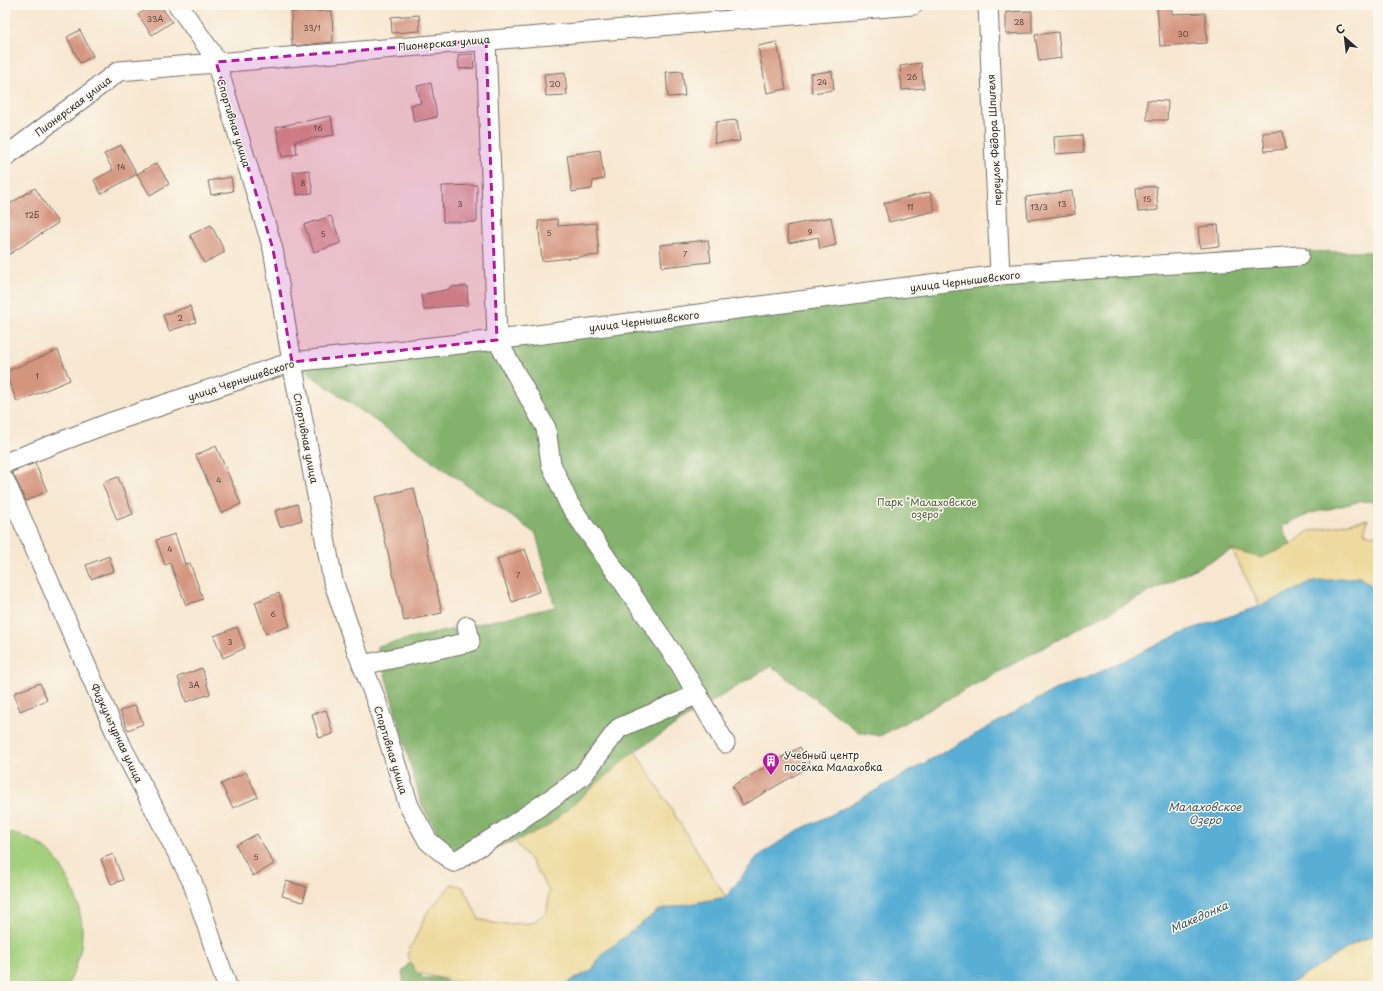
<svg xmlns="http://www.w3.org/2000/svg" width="1383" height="991" font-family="'Playpen Sans',sans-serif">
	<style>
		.green { fill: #a4cf7c; stroke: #687d54 }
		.forest { fill: #83b26c; stroke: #576e4c }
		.sand { fill: #eeda9e; stroke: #8c8264 }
		.water { fill: #58aed4; stroke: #426c80 }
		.building { fill: #d4957f }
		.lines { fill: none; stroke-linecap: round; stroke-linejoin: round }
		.minor-casing { stroke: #726d65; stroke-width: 21 }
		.minor { stroke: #fff; stroke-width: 19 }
		.marked { fill: #b5179e; fill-opacity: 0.2; stroke: #b5179e; stroke-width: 3; stroke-dasharray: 8 5; stroke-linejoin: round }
		.labels { text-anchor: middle; stroke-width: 3; stroke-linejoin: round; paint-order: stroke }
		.number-label { font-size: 8px; fill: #554640 }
		.street-label { font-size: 10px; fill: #2b2b2b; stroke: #fbf7ec }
		.park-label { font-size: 10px; fill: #4f5c43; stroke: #fbf7ec }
		.poi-label { font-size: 10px; fill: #2b2b2b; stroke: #fbf7ec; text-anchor: start }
		.water-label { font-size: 11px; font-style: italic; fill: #3b5966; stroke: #fbf7ec }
	</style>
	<rect width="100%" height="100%" fill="#fbf7ec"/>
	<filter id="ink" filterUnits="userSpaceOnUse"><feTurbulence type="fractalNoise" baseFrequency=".025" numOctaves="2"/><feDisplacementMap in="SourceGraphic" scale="8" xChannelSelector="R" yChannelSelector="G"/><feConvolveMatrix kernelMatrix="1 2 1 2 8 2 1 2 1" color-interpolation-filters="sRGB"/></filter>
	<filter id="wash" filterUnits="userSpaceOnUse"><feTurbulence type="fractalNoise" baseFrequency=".012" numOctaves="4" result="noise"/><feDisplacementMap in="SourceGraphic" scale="16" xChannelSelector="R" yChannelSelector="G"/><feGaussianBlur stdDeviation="0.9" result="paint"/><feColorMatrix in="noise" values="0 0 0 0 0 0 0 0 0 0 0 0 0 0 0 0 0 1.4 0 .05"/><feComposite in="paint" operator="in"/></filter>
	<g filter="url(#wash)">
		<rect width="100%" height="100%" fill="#f7e7d0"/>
		<path class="green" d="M5 832C18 834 31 839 42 846 64 860 82 905 82 930 82 950 77 968 67 986H5Z"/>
		<g class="forest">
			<polygon points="1256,251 1378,252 1378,502 1362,501 1312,513 1282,526 1291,545 1261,558 1232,550 1087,624 880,736 859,732 771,666 705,706 635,751 547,827 515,841 454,862 421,803 377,646 555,607 536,534 292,362"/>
			<polygon points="408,964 412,964 418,967 422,978 438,978 457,986 404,986 402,973"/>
		</g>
		<g class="sand">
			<polygon points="1368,519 1364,533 1378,536 1378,590 1359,577 1313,582 1260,606 1232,550 1261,558 1291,545 1307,532"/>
			<polygon points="635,751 726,897 659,910 601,955 592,970 561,986 479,986 417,973 407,955 428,911 452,884 463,887 479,919 497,924 532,923 547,912 549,891 531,861 515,841 547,827"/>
			<polygon points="1378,935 1378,986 1287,986 1359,941"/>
		</g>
		<polygon class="water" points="1359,577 1378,590 1378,935 1359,941 1287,986 561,986 592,970 601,955 659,910 726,897 757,857 796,831 831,815 880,788 1058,688 1085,679 1186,631 1260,606 1313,582"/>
		<g id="blocks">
			<g class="building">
				<polygon points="153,5 160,5 172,22 152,35 138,15"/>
				<polygon points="1157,5 1172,5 1172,14 1205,13 1207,43 1160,46"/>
				<polygon points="332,11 333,42 292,46 291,12"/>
				<polygon points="1032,11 1032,33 1006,34 1006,12"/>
				<polygon points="419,15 420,31 392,33 391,17"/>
				<polygon points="80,30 93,56 80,63 67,37"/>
				<polygon points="1058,32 1061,58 1039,61 1035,35"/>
				<polygon points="777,42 786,89 767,93 758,46"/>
				<polygon points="473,54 474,68 459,69 458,55"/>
				<polygon points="921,63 924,88 902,90 900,66"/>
				<polygon points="682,71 685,96 668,97 666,72"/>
				<polygon points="832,71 834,90 812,93 810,74"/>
				<polygon points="565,72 567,95 546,96 544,74"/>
				<polygon points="431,83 437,117 414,122 411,105 421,103 417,86"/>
				<polygon points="1147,100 1168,101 1167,120 1147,120"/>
				<polygon points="331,116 334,135 295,141 297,154 282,157 276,127"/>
				<polygon points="737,120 740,141 714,143 716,122"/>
				<polygon points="1283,131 1286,149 1265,151 1263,133"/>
				<polygon points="1082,135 1084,152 1055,154 1054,137"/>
				<polygon points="121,145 137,174 101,194 94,180 113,170 104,154"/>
				<polygon points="600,150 604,179 593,181 592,189 572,192 567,155"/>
				<polygon points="157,163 169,184 150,195 137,174"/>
				<polygon points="309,170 313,193 297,195 293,172"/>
				<polygon points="231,177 233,191 211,195 208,181"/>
				<polygon points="477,185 477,222 443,222 442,186"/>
				<polygon points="1156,186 1158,210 1138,212 1136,188"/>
				<polygon points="35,188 58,223 5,257 5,207"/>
				<polygon points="1072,191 1075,214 1028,220 1026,197"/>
				<polygon points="930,192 935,211 889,222 884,203"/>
				<polygon points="331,216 341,243 314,252 304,225"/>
				<polygon points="831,217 836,245 820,249 818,237 789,243 786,226"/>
				<polygon points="557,219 558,226 596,223 599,255 542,261 538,221"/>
				<polygon points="211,225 225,252 204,263 190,235"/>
				<polygon points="1218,225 1220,246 1200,248 1198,227"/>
				<polygon points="708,240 711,262 662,267 660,245"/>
				<polygon points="467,286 468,305 440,307 424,310 421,295 450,289 450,287"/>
				<polygon points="190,306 196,322 169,331 163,315"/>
				<polygon points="58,350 70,380 17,402 5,372"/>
				<polygon points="216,446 241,504 221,513 196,455"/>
				<polygon points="35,463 47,491 26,501 12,472"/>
				<polygon points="118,477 133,514 117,520 102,483"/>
				<polygon points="414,488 442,613 404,621 375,497"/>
				<polygon points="297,504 302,520 280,527 275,511"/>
				<polygon points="175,534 185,564 190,563 203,599 186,605 170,563 165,565 156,540"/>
				<polygon points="525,549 540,591 512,602 497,559"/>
				<polygon points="109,556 114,571 91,579 86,565"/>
				<polygon points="279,593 290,626 266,634 255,602"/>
				<polygon points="237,627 245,648 223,658 214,636"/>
				<polygon points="202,668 210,694 186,702 178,677"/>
				<polygon points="40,683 47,700 20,711 14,693"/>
				<polygon points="135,705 143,724 128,730 120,711"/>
				<polygon points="326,710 333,734 319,738 312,714"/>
				<polygon points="800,747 811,766 743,805 732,786"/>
				<polygon points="246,772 258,797 233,808 221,784"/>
				<polygon points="257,834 274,864 253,876 236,845"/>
				<polygon points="113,854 123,880 111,884 101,859"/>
				<polygon points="286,881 307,887 303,902 282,896"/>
			</g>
		</g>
	</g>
	<g filter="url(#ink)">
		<use href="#blocks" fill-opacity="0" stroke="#726d65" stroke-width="1"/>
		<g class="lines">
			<defs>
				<g id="minor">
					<polyline points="178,5 211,52 216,62 273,249 292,362 333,581 357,651 376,700 409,806 428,841 454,862 501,833 568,787 583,775 619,728 698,694"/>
					<polyline points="988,5 1000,275"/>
					<polyline points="486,40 497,340 546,428 551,464 569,504 680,664 725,743"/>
					<polyline points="5,157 119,71 913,5"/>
					<polyline points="5,463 109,423 292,362 497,340 1000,275 1299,256"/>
					<polyline points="5,481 122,747 192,881 227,986"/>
					<polyline points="362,665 470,642 467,626"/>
				</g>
			</defs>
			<use href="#minor" class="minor-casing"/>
			<use href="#minor" class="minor"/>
		</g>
	</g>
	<path class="marked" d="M486 40 497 340 292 362 273 249 216 62Z"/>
	<defs>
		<symbol id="building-pin" viewBox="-11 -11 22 30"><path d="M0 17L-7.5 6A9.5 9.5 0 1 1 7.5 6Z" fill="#b5179e" stroke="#fbf7ec"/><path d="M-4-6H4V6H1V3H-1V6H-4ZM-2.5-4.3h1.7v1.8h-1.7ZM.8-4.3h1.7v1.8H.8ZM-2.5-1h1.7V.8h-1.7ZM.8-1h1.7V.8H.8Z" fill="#fff"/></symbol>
	</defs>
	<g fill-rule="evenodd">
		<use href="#building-pin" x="761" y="751" width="20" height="27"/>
	</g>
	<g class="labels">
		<g class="number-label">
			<text x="155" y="22">33А</text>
			<text x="1019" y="25">28</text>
			<text x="312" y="31">33/1</text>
			<text x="1183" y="37">30</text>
			<text x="912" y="80">26</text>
			<text x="822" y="85">24</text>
			<text x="555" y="87">20</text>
			<text x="318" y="131">16</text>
			<text x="121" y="170">14</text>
			<text x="303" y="186">8</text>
			<text x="1147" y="202">15</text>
			<text x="460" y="207">3</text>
			<text x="1062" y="207">13</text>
			<text x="910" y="210">11</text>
			<text x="1039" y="210">13/3</text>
			<text x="32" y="218">12Б</text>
			<text x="810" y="235">9</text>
			<text x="549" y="236">5</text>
			<text x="323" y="237">5</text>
			<text x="685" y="257">7</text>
			<text x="180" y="321">2</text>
			<text x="37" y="379">1</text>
			<text x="219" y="483">4</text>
			<text x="170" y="552">4</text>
			<text x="518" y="578">7</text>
			<text x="273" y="617">6</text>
			<text x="230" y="645">3</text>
			<text x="194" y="688">3А</text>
			<text x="256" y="860">5</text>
		</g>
		<g class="street-label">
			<text transform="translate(444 43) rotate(-5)" y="4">Пионерская улица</text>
			<text transform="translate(73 106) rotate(-37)" y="4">Пионерская улица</text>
			<text transform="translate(234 123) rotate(73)" y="4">Спортивная улица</text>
			<text transform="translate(994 140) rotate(-93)" y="4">переулок Фёдора Шпигеля</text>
			<text transform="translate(965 281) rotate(-7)" y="4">улица Чернышевского</text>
			<text transform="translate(644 321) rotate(-7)" y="4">улица Чернышевского</text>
			<text transform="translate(241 380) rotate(-18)" y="4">улица Чернышевского</text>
			<text transform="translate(306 438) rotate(79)" y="4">Спортивная улица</text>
			<text transform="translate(117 733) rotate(65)" y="4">Физкультурная улица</text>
			<text transform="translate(391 750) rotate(73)" y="4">Спортивная улица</text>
		</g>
		<g class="park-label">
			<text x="927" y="506">Парк "Малаховское<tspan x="927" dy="12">озеро"</tspan></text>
		</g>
		<g class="poi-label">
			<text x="784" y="759">Учебный центр<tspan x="784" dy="12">посёлка Малаховка</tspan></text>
		</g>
		<g class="water-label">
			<text x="1205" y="811">Малаховское<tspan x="1205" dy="13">Озеро</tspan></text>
			<text transform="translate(1199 917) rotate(-24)" y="4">Македонка</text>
		</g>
	</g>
	<rect width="1383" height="991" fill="none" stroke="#fbf7ec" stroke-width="20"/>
	<g transform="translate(1345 38) rotate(332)" stroke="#fbf7ec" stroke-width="3" paint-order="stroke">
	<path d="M0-3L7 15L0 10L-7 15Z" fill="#2b2b2b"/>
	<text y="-6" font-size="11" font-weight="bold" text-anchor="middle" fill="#2b2b2b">С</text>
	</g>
</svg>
